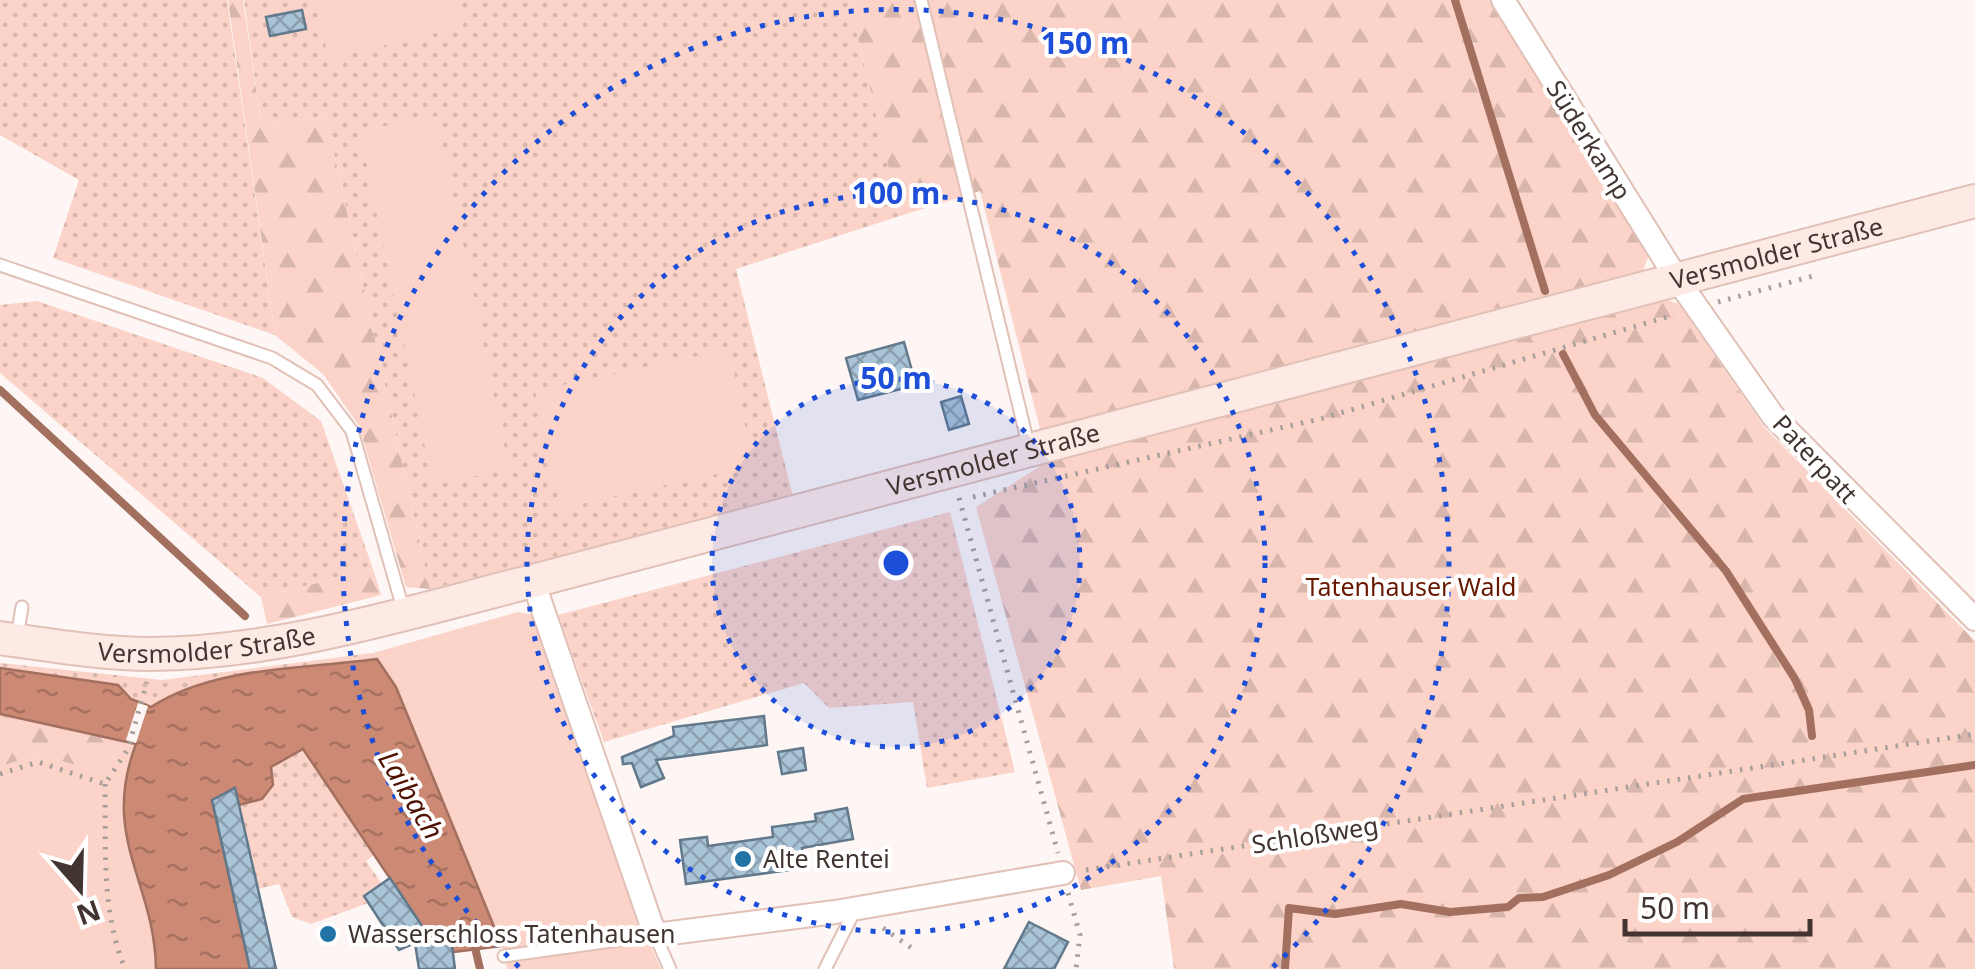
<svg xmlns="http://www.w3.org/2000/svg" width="1975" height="969" font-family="'Noto Sans',sans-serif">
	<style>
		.grass { fill: url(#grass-dots) }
		.forest { fill: url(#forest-firs) }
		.park { fill: #fbd3c8 }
		.water { fill: url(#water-ripples); stroke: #a37060; stroke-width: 2.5 }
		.pier { fill: #fdf6f4 }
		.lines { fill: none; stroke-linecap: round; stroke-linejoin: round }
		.stream { stroke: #a37060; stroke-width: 8 }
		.building { fill: url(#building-cross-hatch); stroke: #61798b; stroke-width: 2.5 }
		.service-casing { stroke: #e1c1b7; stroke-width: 15 }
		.minor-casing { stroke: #e1c1b7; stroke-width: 26 }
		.secondary-casing { stroke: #e1c1b7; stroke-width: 36 }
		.path { stroke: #a89f9c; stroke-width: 5; stroke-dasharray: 2.5 8; stroke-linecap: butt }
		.service { stroke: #fff; stroke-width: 11 }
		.minor { stroke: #fff; stroke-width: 22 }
		.secondary { stroke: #fdeae4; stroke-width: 32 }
		.ring { fill: none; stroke: #1d4ed8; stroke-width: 5; stroke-dasharray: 5 10 }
		.poi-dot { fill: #2174a5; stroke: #fff; stroke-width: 4 }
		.labels { text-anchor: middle; stroke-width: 8; stroke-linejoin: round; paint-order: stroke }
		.street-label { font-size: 25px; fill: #423531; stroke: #fff }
		.park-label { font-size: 25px; fill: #691800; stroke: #fff }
		.poi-label { font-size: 25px; fill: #423531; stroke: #fff; text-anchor: start }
		.water-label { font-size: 28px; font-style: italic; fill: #4e1100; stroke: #fff }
		.centre { fill: #1d4ed8; stroke: #fff; stroke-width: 5 }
		.ring-label { font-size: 30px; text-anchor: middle; font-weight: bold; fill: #1d4ed8; stroke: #fff; stroke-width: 8; stroke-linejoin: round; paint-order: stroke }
	</style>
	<defs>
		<pattern id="grass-dots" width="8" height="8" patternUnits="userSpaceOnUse" patternTransform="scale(2.5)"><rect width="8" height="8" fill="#fbd3c8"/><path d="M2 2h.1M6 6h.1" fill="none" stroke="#d8b6ac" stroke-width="1.8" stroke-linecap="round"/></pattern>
		<pattern id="forest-firs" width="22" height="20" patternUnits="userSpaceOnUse" patternTransform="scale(2.5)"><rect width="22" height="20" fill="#fbd3c8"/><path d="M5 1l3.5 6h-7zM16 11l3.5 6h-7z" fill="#d8b6ac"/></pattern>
		<pattern id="water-ripples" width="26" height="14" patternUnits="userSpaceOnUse" patternTransform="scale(2.5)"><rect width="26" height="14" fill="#cc8974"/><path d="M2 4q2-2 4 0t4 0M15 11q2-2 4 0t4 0" fill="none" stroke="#a77160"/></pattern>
		<pattern id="building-cross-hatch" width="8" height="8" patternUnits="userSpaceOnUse" patternTransform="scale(2.5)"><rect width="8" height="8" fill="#a9c3d7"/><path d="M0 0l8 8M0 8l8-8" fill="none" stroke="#8b9faf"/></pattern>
	</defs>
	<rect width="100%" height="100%" fill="#fdf6f4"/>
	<g class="grass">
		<polygon points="0,0 227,0 275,335 53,258 79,180 0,135"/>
		<polygon points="244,0 849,0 900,216 736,269 793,497 430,589 326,117 261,123"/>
		<polygon points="37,301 263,378 321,421 373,569 261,597 0,373 0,305"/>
		<polygon points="950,512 1015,772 927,788 913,702 829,708 804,683 604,742 558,615"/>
		<path d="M372 653 377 659C304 669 213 666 151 707L131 699 118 685 0 668V663L162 680Z"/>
		<polygon points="303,749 374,855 366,861 382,884 364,895 368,903 311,924 292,917 279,884 258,889 239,805 252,803 273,777 271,767"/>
	</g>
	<g class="forest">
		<polygon points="228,0 243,0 261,123 326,117 430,589 406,587 359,426 323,374 275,335"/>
		<polygon points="849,0 1492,0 1649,255 1643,271 1661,298 1679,304 1764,427 1975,641 1975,969 1174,969 1161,876 1081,890 976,507 1048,461 980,191 900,216"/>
		<polygon points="373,569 381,595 267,624 261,597"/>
		<polygon points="0,714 126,740 103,773 37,754 0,767"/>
	</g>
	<g class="park">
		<polygon points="314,0 454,0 460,27 329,59"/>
		<polygon points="437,116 509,469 433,485 360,131"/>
		<polygon points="729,349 754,466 560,508 535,391"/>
		<polygon points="518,612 535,615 631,902 661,969 507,969 502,943 396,687 373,653"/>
		<path d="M126 740 136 743C101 834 155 885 156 969H0V767L37 754 103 773Z"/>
	</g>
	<path class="water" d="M377 659 396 687 502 946 453 952 451 938 432 941 303 749 271 767 273 785 262 799 239 805 234 788 212 801 250 969H156C155 882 100 838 136 744L0 714V668L118 685 131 699 151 707C214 666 304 669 377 659Z"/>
	<polygon class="pier" points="138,703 148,706 136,743 126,740"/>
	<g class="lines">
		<g class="stream">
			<polyline points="1455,0 1545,291"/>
			<polyline points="1563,354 1595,415 1726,571 1795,679 1809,710 1812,736"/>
			<polyline points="0,390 245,616"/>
			<polyline points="473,939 480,969"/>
			<polyline points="1285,969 1289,908 1335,914 1401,904 1450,912 1508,907 1519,898 1543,897 1609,875 1677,842 1743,799 1975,765"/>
		</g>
	</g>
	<g class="building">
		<polygon points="302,10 306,29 270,36 266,17"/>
		<polygon points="904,342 916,385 858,400 846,358"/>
		<polygon points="961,396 969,424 949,430 941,402"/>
		<polygon points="764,716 767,745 656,760 664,778 641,787 632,763 623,764 622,757 674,736 673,727"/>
		<polygon points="803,748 806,770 782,774 778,752"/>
		<polygon points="235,788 239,805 276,969 250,969 212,800"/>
		<polygon points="847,808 853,839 802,848 805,868 686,884 680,840 707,837 708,846 773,837 772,827 816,821 815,814"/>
		<polygon points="390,878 432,941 451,938 455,969 419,969 415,943 399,950 364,896"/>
		<polygon points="1029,922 1068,942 1054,969 1004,969"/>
	</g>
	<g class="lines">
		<defs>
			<g id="service">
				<polyline points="921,0 1029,448"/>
				<polyline points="0,265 272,358 317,385 352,431 404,612"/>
				<polyline points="17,637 22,607"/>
				<polyline points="504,956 655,935 670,969"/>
				<polyline points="825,969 855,910"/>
			</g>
			<g id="minor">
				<polyline points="1503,0 1677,279 1773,416 1975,619"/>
				<polyline points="533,581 655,935 835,912 1063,873"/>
			</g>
			<g id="secondary">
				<path id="s1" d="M0 638C50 645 101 654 152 654 281 653 409 612 533 581L1975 201"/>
			</g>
		</defs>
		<use href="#service" class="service-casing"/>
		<use href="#minor" class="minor-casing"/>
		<use href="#secondary" class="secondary-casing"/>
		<g class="path">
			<polyline points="1718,302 1813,276"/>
			<polyline points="973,497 1320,419 1674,315"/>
			<polyline points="959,498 1058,853"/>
			<polyline points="0,774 38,762 105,784 128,749 147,682"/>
			<path d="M105 784C106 847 101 910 125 969"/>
			<polyline points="1086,870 1975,734"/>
			<polyline points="1068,893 1080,935 1076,969"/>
			<polyline points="883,928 913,949"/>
		</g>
		<use href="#service" class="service"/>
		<use href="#minor" class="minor"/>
		<use href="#secondary" class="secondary"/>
	</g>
	<circle cx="896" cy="563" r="184" fill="#1d4ed8" fill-opacity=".12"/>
	<g class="ring">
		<circle cx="896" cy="563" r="184"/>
		<circle cx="896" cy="563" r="369"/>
		<path d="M519 967A553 553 0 1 1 1273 967"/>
	</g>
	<g class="poi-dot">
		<circle cx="743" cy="859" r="10"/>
		<circle cx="328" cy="934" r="10"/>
	</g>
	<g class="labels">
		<g class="street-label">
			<text transform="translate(1589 140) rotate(58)" y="9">Süderkamp</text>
			<text dy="9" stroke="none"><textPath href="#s1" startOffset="1828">Versmolder Straße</textPath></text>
			<text transform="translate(1815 459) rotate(47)" y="9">Paterpatt</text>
			<text dy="9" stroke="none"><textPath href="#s1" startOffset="1018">Versmolder Straße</textPath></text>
			<text dy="9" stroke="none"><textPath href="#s1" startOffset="208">Versmolder Straße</textPath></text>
			<text transform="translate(1315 835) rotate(-9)" y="9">Schloßweg</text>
		</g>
		<g class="park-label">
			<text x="1411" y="596">Tatenhauser Wald</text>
		</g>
		<g class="poi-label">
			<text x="763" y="868">Alte Rentei</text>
			<text x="348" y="943">Wasserschloss Tatenhausen</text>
		</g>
		<g class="water-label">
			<text transform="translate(411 795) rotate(59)" y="10">Laibach</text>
		</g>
	</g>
	<circle cx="896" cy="563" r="15" class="centre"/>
	<g class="ring-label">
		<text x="1085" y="54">150 m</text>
		<text x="896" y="204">100 m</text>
		<text x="896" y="389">50 m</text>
	</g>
	<g transform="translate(80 889) rotate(160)" stroke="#ffffff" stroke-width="8" paint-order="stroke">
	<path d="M0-8L18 38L0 25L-18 38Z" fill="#423531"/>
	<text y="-15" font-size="28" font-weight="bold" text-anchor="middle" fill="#423531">N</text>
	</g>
	<path d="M1625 919v15h185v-15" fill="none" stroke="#423531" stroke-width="5"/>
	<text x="1640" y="919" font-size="30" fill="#423531" stroke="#ffffff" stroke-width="8" paint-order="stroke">50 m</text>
</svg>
